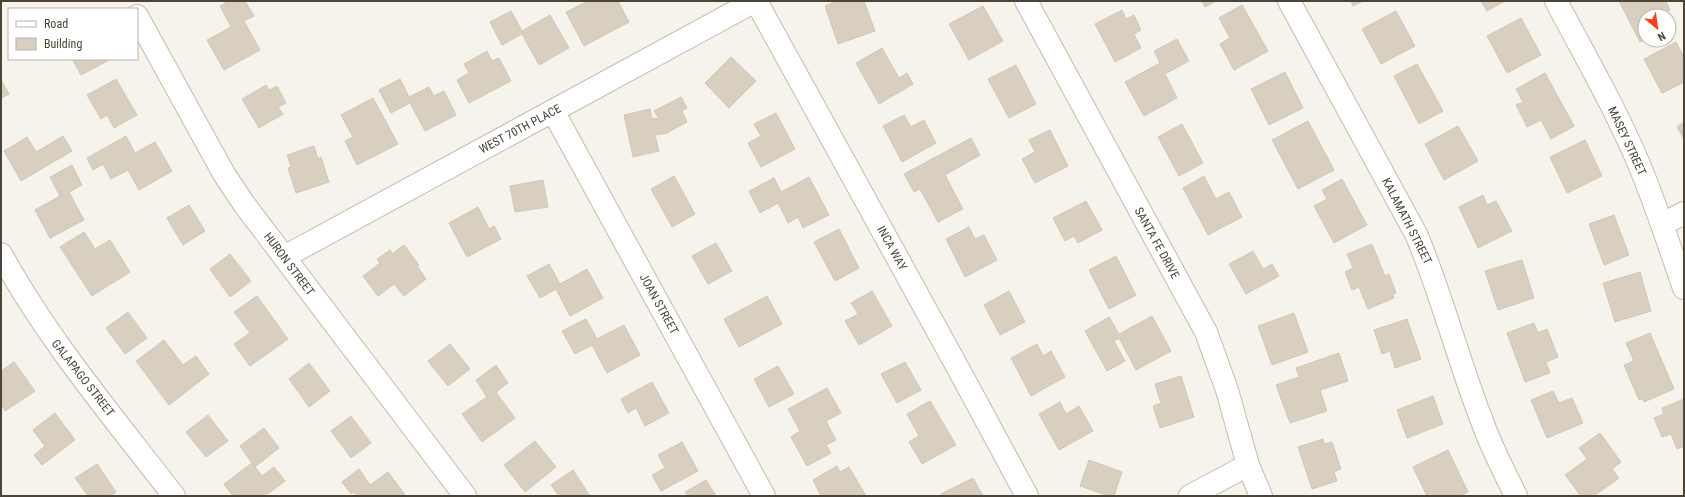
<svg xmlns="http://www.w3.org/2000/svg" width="1685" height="497" font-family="'Roboto Condensed',sans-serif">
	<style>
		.building { fill: #d8cfc1; stroke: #d3c7b4 }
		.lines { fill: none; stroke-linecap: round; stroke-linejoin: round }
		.street-casing { stroke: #c2bbae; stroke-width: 24 }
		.street { stroke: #fff; stroke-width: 22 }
		.labels { text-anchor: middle; stroke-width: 3; stroke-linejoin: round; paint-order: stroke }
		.street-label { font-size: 12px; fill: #4b4439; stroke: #fff }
	</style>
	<rect width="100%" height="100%" fill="#f6f3ec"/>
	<g class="building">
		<polygon points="229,1 245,1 254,16 244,21 260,50 224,70 207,40 231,27 220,6"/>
		<polygon points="588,1 618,1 629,22 584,46 566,12"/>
		<polygon points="838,1 864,1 875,31 838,44 825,6"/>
		<polygon points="1202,1 1216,1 1205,7"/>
		<polygon points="1351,1 1363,1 1353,6"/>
		<polygon points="1481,1 1505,1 1487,11"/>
		<polygon points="1619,1 1666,1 1670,10 1660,16 1645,16 1645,39 1640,42"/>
		<polygon points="1242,5 1268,51 1234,70 1220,44 1230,38 1219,18"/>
		<polygon points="983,6 1003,41 969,60 949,24"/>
		<polygon points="1122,10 1126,19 1134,15 1141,30 1134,34 1141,48 1115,62 1095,24"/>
		<polygon points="511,11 522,31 550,15 569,48 539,65 522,34 502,45 490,22"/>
		<polygon points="1396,11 1415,46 1381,64 1362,29"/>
		<polygon points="1521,18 1541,55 1507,73 1487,36"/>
		<polygon points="1177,39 1189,61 1165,74 1177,98 1144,116 1125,82 1160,63 1154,51"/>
		<polygon points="1676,42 1684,57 1684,82 1662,93 1644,59"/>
		<polygon points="882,48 899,78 907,73 913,84 879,104 856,63"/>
		<polygon points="487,51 492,61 499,58 511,81 469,103 457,80 469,73 464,64"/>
		<polygon points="731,57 756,81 729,108 705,83"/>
		<polygon points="72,59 111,59 81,75"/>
		<polygon points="1417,64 1443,111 1419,124 1394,76"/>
		<polygon points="1016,65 1036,104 1009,118 988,79"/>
		<polygon points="1285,72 1303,108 1269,125 1251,89"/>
		<polygon points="1545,73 1574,126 1551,139 1541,120 1527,127 1516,105 1523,102 1516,89"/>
		<polygon points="116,79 137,115 114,128 107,115 101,119 87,95"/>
		<polygon points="400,79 409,97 429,87 434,96 444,91 456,115 425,131 410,103 391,113 379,90"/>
		<polygon points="1,80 9,94 1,98"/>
		<polygon points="266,85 269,90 277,86 286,103 278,107 283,114 259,128 242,99"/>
		<polygon points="681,97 687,108 682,111 687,122 667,133 655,135 659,151 633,157 624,115 650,109 652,119 659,118 654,111"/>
		<polygon points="373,98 398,144 357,165 345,141 353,137 341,115"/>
		<polygon points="776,113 795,149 761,167 748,143 761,136 754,124"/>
		<polygon points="904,115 911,127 924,120 936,143 902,162 883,126"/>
		<polygon points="1308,121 1334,170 1298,189 1272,140"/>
		<polygon points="1684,122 1684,139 1677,127"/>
		<polygon points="1182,124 1203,163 1179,176 1158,137"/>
		<polygon points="1458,126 1478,161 1444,180 1425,144"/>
		<polygon points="1050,130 1068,166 1035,183 1022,159 1035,152 1029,140"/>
		<polygon points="63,136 72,151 21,181 4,151 27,137 36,152"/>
		<polygon points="126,136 135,153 155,142 172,171 139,190 128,170 111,179 103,164 93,170 87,158"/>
		<polygon points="971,138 980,155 945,175 963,209 938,222 920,189 914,192 904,174"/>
		<polygon points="1585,140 1602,176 1567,193 1550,157"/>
		<polygon points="314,146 318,159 321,157 329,182 296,193 288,168 291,167 287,155"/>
		<polygon points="72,165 82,185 69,192 84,220 50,238 35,210 60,196 50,177"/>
		<polygon points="674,176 695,214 672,227 651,189"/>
		<polygon points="1204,176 1216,199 1229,192 1242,217 1208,235 1183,188"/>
		<polygon points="809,177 829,215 803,228 798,217 788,223 778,203 760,213 749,191 774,178 781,192"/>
		<polygon points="1342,179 1367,225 1334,243 1314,206 1327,199 1322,190"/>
		<polygon points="543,180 548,207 515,212 510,186"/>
		<polygon points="1483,195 1487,205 1496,201 1512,231 1478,248 1459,207"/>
		<polygon points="1086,201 1102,230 1078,243 1074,236 1065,241 1053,218"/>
		<polygon points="189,205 205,231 183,245 167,218"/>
		<polygon points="478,207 489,229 494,226 501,239 467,257 449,223"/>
		<polygon points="1614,215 1629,255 1604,265 1589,224"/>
		<polygon points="969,227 975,239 984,235 997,260 965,277 946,239"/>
		<polygon points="839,229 859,268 835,281 814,242"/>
		<polygon points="84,232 95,249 110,240 130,272 92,296 60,247"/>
		<polygon points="716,243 732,271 708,284 692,256"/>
		<polygon points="1372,244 1385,276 1389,274 1396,293 1393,295 1394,298 1368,309 1359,287 1352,290 1345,272 1353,268 1347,254"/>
		<polygon points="404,245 419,265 417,266 426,279 404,296 394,284 378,296 363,276 380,263 377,259 390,250 392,254"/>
		<polygon points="1253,251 1263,269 1272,264 1279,276 1246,294 1229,264"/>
		<polygon points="230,254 251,281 230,297 210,269"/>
		<polygon points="1116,256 1136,295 1109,309 1089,270"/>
		<polygon points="1522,260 1534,298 1498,310 1485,271"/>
		<polygon points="549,264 560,284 587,269 603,298 570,316 556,289 540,298 527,276"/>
		<polygon points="1640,272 1651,311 1615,322 1603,283"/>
		<polygon points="872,291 892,326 859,345 845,321 858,314 851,303"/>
		<polygon points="1009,291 1025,322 1000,335 984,305"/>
		<polygon points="257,296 288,339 250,366 234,344 250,333 234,312"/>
		<polygon points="767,296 782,324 739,347 724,319"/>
		<polygon points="128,312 147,338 125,354 106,328"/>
		<polygon points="1294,313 1308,352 1272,365 1258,326"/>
		<polygon points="1152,316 1171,351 1136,370 1119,338 1114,341 1125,361 1107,371 1085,331 1109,317 1119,334"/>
		<polygon points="586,319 597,339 624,325 640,355 607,373 592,345 575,354 562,331"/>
		<polygon points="1407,319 1421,359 1395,368 1390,351 1382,354 1374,330"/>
		<polygon points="1534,323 1538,333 1547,329 1558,357 1546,362 1550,373 1525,382 1507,333"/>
		<polygon points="1650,333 1674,389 1644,402 1643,399 1639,400 1624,365 1634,361 1626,343"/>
		<polygon points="164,340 183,365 196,356 209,374 169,405 136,361"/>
		<polygon points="450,344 470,369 448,386 428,361"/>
		<polygon points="1037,344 1043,356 1051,351 1065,377 1031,396 1011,358"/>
		<polygon points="1339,353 1348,381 1320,390 1327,411 1290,423 1276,385 1299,377 1296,368"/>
		<polygon points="14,362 35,391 5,411 1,405 1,371"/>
		<polygon points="905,362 921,390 897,403 881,374"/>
		<polygon points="309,363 330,391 309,407 289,379"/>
		<polygon points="496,365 508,383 496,392 515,418 482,442 462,414 487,397 476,380"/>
		<polygon points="778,366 794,394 769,407 754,379"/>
		<polygon points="1181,376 1194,417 1160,428 1153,406 1161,403 1155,384"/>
		<polygon points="652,382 669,413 645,426 636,408 628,413 621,399"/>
		<polygon points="827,388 841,413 826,421 836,440 826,445 831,453 807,466 791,437 800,431 788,409"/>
		<polygon points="1553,391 1559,403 1572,398 1583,423 1547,438 1531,400"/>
		<polygon points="1433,396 1443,424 1407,438 1397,410"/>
		<polygon points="1684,399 1684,446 1677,449 1671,434 1662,437 1654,418 1664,414 1662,408"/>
		<polygon points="930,401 956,445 922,464 909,442 919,436 907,414"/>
		<polygon points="1060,402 1066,414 1079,406 1093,431 1059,450 1039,414"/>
		<polygon points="55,413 75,440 42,465 34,455 45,446 33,430"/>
		<polygon points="208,415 228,441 206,457 186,432"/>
		<polygon points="351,416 371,443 351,458 331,431"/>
		<polygon points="264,428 279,448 255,467 262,476 274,467 285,481 265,496 233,496 224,484 252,463 240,446"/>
		<polygon points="1600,433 1621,462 1612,469 1619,478 1594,496 1581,496 1565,475 1587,459 1579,448"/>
		<polygon points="1323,439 1324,444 1332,442 1341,469 1334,472 1337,481 1312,489 1298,447"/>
		<polygon points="535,441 556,467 525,492 504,465"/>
		<polygon points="682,442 698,471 661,491 652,475 665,468 658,455"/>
		<polygon points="1448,450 1468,492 1460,496 1427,496 1413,467"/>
		<polygon points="1089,460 1122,472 1114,496 1109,496 1080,486"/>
		<polygon points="97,464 116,492 110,496 88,496 75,478"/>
		<polygon points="837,466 840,472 849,467 866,496 821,496 813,480"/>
		<polygon points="359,469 370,485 388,472 406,496 357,496 354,492 351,494 342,482"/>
		<polygon points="573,470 590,496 559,496 551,485"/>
		<polygon points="973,478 983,496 942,496 941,494"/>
		<polygon points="706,480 716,496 688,496 685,492"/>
	</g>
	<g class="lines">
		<defs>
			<g id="street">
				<polyline points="756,1 959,370 1027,496"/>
				<polyline points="1026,1 1206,332 1227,390 1248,465 1261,496"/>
				<path d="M1289 1 1416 234C1442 295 1458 360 1482 421 1491 447 1504 471 1516 496"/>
				<path d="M1556 1C1585 56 1617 111 1641 169 1657 208 1670 248 1684 288"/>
				<polyline points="137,16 224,174 244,204 465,496"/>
				<polyline points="553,111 764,496"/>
				<polyline points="1663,224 1684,213"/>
				<path d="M1 254C48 340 114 418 174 496"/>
				<polyline points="284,257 755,1"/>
				<polyline points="1190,496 1248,465"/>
			</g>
		</defs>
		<use href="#street" class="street-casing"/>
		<use href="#street" class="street"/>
	</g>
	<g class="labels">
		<g class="street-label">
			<text transform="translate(520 129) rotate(-28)" y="4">WEST 70TH PLACE</text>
			<text transform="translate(1627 141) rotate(65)" y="4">MASEY STREET</text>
			<text transform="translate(1407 221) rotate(63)" y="4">KALAMATH STREET</text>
			<text transform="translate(1157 243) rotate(61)" y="4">SANTA FE DRIVE</text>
			<text transform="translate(892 248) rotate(61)" y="4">INCA WAY</text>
			<text transform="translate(289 264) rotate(53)" y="4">HURON STREET</text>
			<text transform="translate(659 304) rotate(61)" y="4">JOAN STREET</text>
			<text transform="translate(83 378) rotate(52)" y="4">GALAPAGO STREET</text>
		</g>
	</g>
	<rect width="1685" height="497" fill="none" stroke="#4b4439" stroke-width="4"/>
	<rect x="8" y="8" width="130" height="52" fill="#ffffff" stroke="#b7b4b0"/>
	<rect x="16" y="21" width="20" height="6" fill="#ffffff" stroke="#b7b4b0"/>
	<text x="44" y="28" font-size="12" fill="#4b4439">Road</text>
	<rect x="16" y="38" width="20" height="12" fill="#d8cfc1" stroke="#b7b4b0"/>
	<text x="44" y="48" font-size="12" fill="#4b4439">Building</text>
	<g transform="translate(1657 28) rotate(151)"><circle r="19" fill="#ffffff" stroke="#b7b4b0"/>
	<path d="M0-3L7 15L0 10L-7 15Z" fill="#fc3f1d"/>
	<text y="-6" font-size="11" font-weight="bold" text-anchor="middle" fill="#4b4439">N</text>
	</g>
</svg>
